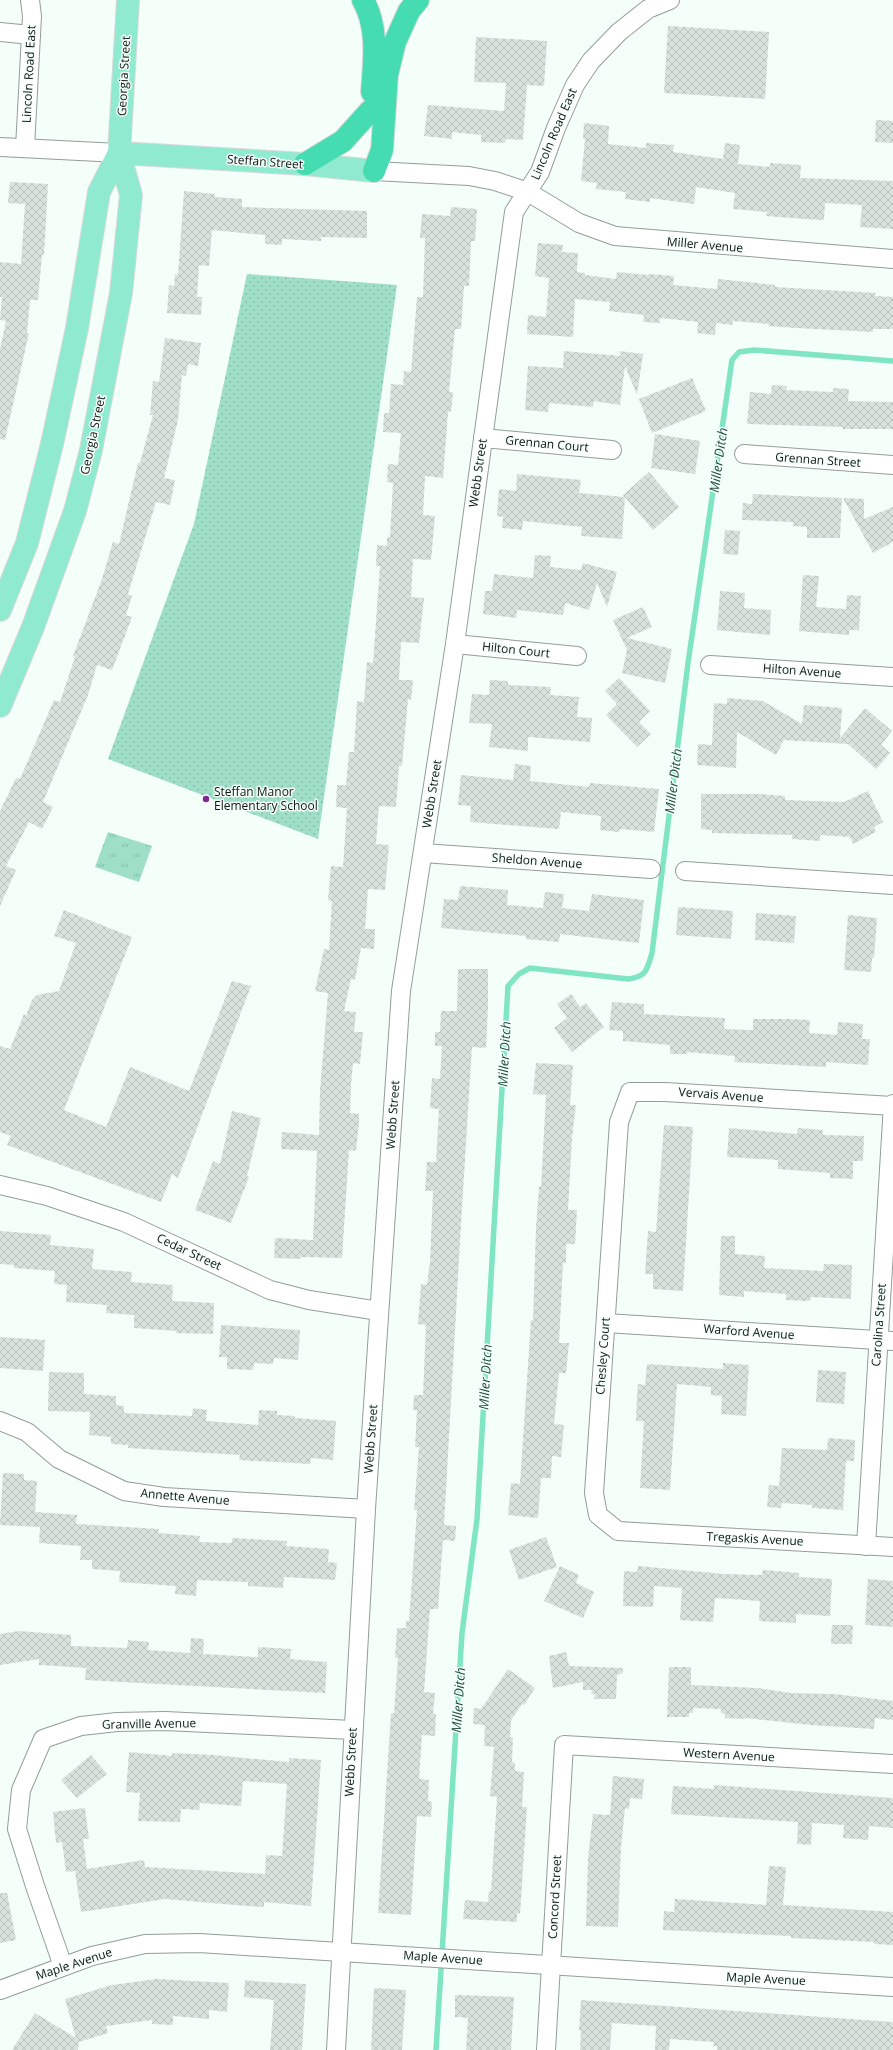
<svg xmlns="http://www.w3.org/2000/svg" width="893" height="2050" font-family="'Open Sans',sans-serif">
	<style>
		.grass { fill: url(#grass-dots) }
		.park { fill: url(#park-tufts) }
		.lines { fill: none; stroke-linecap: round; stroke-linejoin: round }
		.stream { stroke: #80e5c2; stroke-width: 5.5 }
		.building { fill: url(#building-cross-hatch) }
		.minor-casing { stroke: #939d99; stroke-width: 20 }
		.major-casing { stroke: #d9d9d9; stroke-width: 24 }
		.highway-casing { stroke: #d9d9d9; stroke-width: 24 }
		.minor { stroke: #fff; stroke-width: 18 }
		.major { stroke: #90ead0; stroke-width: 22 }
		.highway { stroke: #46dcb1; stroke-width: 22 }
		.poi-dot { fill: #802795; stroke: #f4fffa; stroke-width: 1.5 }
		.labels { text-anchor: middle; stroke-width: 3; stroke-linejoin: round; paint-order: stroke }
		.street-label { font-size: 12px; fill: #111413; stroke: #f4fffa }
		.poi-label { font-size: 12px; fill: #111413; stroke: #f4fffa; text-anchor: start }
		.water-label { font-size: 13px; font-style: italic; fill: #1f4b3d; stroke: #f4fffa }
	</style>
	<defs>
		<pattern id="grass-dots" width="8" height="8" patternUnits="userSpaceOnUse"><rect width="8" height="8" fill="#9fdfc7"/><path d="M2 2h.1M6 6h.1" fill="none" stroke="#88beaa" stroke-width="1.8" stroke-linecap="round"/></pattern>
		<pattern id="park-tufts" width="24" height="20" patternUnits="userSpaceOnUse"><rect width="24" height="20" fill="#9fdfc7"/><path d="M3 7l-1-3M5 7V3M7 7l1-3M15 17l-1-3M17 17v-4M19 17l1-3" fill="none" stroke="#88beaa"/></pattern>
		<pattern id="building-cross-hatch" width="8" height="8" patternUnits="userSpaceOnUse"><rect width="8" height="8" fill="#d8e3de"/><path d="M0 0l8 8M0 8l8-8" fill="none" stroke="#b8c2be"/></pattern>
	</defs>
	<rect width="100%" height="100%" fill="#f4fffa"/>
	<polygon class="grass" points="247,274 397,285 318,839 108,759 194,524"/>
	<polygon class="park" points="108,832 152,846 139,882 95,867"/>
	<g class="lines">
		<path class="stream" d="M436 2050 462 1633 477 1519 508 986 519 974 530 968 628 979C647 977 647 969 652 953L688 663 732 360 739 352 754 350 893 361"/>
	</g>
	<g class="building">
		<polygon points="668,26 769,32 765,99 664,93"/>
		<polygon points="476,37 547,41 544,86 527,85 523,140 506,139 505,143 481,142 481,135 452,132 452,139 424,136 428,105 504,111 506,83 474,82"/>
		<polygon points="876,120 893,121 893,143 875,142"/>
		<polygon points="584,123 609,126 608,144 646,148 646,143 674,145 673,152 723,159 725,143 740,145 738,164 770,167 770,163 801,165 800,178 893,181 893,229 860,227 862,205 825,203 824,220 804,219 766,216 767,212 733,209 735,193 696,187 694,204 650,198 650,202 625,199 626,192 596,189 597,183 581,181 585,139 583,139"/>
		<polygon points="10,182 48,184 44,255 42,255 38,300 30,300 27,333 29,333 5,440 0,439 0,349 6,321 0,320 2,297 0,297 0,262 21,264 25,204 8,203"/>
		<polygon points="184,191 215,194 215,197 242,199 242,207 367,211 367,238 321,237 321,241 282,239 282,245 265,244 265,235 212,230 209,266 199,265 197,297 202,297 201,315 167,313 169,285 174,286 175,274 178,275"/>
		<polygon points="451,207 477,209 475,241 471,241 469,286 464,286 461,329 455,329 449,392 453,392 451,412 448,412 443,478 425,476 423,515 435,516 431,560 413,559 411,597 424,598 419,643 401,642 399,680 413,680 411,700 408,699 402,766 399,766 396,807 379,806 376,844 389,845 385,890 368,889 365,929 375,929 374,949 361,948 355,980 351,979 344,1011 356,1012 354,1032 363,1032 360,1064 353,1063 351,1085 350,1113 359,1114 359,1122 356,1151 349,1150 342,1258 301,1257 301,1259 274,1258 275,1238 313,1240 317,1151 281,1149 282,1132 319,1135 320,1091 328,993 315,991 324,949 329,950 332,901 328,900 331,866 343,867 347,808 336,807 337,785 346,785 349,752 354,752 357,701 364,702 367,662 373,663 380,566 376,566 377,545 387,546 387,537 390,537 393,483 387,482 388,464 398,465 401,433 383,432 384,413 389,413 391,384 403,385 404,371 411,372 417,297 423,297 425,238 420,238 422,214 450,216"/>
		<polygon points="538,243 563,245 562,252 578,253 577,272 585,273 585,275 616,279 617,272 648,275 648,274 674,276 673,285 717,289 718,279 775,285 775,287 876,293 875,296 893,297 893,329 873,329 873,332 796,328 768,326 769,324 733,321 732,325 716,323 715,335 697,333 698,322 660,318 660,323 643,322 644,315 609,311 610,302 575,299 573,337 527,334 528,315 546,317 549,278 535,276"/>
		<polygon points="165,338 201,343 198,366 188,364 186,376 182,375 178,420 164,478 175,480 170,505 156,502 128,594 132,596 126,615 132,617 112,670 97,665 88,695 43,802 53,807 42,829 29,822 6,866 16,870 0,906 0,811 16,778 20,779 54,700 60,702 75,657 73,656 102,579 113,542 119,544 138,463 140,463 153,415 150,415 153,381 159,382"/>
		<polygon points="564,351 621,356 619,351 643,354 637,395 625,366 620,405 594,401 593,407 549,403 548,412 525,410 528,366 563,368"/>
		<polygon points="692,378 706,411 652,433 639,399"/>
		<polygon points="772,385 787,386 786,390 833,392 833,388 849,389 848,401 893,402 893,429 843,429 843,427 747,424 750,392 771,394"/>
		<polygon points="655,434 700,441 695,474 651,468"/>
		<polygon points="649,472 679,507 653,530 623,495"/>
		<polygon points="517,474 581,480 579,493 625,497 622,539 581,536 582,527 523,521 522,530 502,528 503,517 497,516 499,489 516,491"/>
		<polygon points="753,494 842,498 840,538 807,538 807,527 793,526 793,522 742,520 743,503 752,504"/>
		<polygon points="843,498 864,499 864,519 893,507 893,542 873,553"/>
		<polygon points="725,530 740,531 738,555 723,554"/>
		<polygon points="535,555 551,556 550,567 581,570 583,563 617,572 607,607 597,583 589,610 565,603 563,615 517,610 516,618 483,614 485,591 492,591 494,574 533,578"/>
		<polygon points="803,575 819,576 816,607 846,609 847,595 861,596 859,630 849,630 849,635 799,631"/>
		<polygon points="720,591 745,593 744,608 771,610 770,635 717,630"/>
		<polygon points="643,607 652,627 627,638 672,649 665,683 622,673 627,650 613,620"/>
		<polygon points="619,678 650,711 639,722 651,734 637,747 606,715 617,704 605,691"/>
		<polygon points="490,680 508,681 508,685 551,687 550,695 579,697 577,717 592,718 590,742 528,737 528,751 489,747 492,724 469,723 472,694 489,695"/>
		<polygon points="727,698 763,701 802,724 804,705 842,708 840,738 865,708 892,731 881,745 890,753 876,769 848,744 784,740 776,755 737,732 736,768 697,765 698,744 712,745 714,703 727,704"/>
		<polygon points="515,764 531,766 530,781 589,787 590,783 659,789 654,832 620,829 619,832 600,830 601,816 561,812 559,829 470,822 471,806 458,805 461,775 513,780"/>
		<polygon points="868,791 883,822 874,827 876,832 853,844 850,837 820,835 820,841 792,839 792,835 712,833 712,830 701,829 701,794 760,794 785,796 785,800 844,802"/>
		<polygon points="460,886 508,890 507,905 543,908 545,892 564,894 562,908 589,911 592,894 644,900 639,943 560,934 559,942 526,939 526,936 441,928 444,899 458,900"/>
		<polygon points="678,907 733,911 731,939 676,935"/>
		<polygon points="64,910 132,937 64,1110 106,1127 130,1067 189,1091 232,981 251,986 178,1178 172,1174 161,1202 7,1145 11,1136 0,1132 0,1046 10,1049 24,1014 26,1016 32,1000 37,995 59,991 76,943 54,936"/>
		<polygon points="756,913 796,916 794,943 755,940"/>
		<polygon points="848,915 877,918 874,958 872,958 871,972 844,970"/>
		<polygon points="458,969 488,969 488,1007 486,1048 472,1047 461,1224 444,1525 456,1526 455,1541 443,1540 438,1609 430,1609 424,1692 435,1693 433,1714 436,1714 435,1736 422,1735 419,1779 429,1780 428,1801 432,1802 431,1817 417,1816 411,1915 378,1913 391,1713 394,1713 398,1658 395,1658 397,1628 406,1628 406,1621 409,1621 417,1510 414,1510 419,1447 415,1447 417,1410 413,1410 414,1395 423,1395 426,1325 418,1324 421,1284 427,1285 430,1262 433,1191 425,1191 427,1162 436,1162 439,1109 430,1108 432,1078 440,1079 442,1046 435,1046 435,1032 440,1032 441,1011 457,1011"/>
		<polygon points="571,994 580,1007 586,1003 604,1027 572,1052 554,1028 567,1018 557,1004"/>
		<polygon points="612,1002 644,1004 644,1014 725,1018 724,1029 753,1030 753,1019 787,1019 810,1020 809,1033 837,1035 838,1022 863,1024 862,1039 870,1039 868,1065 826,1062 826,1067 734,1062 735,1056 687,1052 687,1054 670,1054 670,1045 623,1041 623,1031 609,1030"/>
		<polygon points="536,1063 573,1065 570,1105 576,1105 572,1138 568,1210 577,1210 575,1244 566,1244 566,1263 563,1263 559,1343 569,1343 566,1373 559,1373 554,1424 564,1425 561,1457 552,1456 551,1478 541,1478 538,1518 508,1515 511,1483 520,1484 531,1320 533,1320 536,1228 539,1187 541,1187 546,1095 533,1094"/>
		<polygon points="232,1111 261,1118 247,1176 249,1177 231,1223 195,1210 213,1161 220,1164"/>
		<polygon points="664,1125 693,1127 683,1291 653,1289 653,1274 645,1274 648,1231 656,1232"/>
		<polygon points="729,1128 797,1134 798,1128 823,1130 823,1135 864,1136 863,1161 853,1161 853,1179 830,1178 830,1173 778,1169 778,1160 727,1157"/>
		<polygon points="0,1231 51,1235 50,1245 94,1249 92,1269 132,1272 131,1282 173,1285 172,1301 214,1303 213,1334 176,1333 176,1331 134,1328 134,1315 106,1313 107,1305 66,1302 67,1285 54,1284 55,1271 14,1268 14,1265 0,1264"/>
		<polygon points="721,1236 735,1236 735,1254 765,1256 764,1268 823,1271 824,1264 852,1265 851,1299 811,1297 810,1301 786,1300 786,1294 744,1291 744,1297 719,1295"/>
		<polygon points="221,1325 300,1330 298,1360 274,1358 273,1364 254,1363 253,1370 227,1369 227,1357 219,1357"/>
		<polygon points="0,1337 45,1340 43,1371 0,1368"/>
		<polygon points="723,1363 749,1365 746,1416 721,1414 722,1396 711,1395 711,1387 677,1384 670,1490 640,1488 644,1421 636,1421 637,1396 638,1384 645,1385 647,1364 723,1369"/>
		<polygon points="818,1370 846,1372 844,1404 816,1402"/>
		<polygon points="49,1372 84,1373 84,1394 116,1396 116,1405 124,1406 124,1413 192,1416 193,1408 207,1410 206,1421 258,1425 259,1410 277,1411 277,1415 295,1416 295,1418 336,1421 333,1460 311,1458 310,1464 239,1460 240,1455 128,1448 128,1445 111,1444 111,1437 89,1435 90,1412 48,1411"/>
		<polygon points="828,1438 855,1440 854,1461 846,1461 843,1510 812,1508 812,1505 782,1503 781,1508 767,1507 769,1485 779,1486 782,1448 827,1450"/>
		<polygon points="3,1473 24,1474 24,1480 37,1481 35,1512 77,1515 76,1524 159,1529 158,1533 200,1536 199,1542 232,1543 232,1538 287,1541 286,1546 329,1549 328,1562 337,1563 335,1580 284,1577 283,1588 248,1586 248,1582 197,1580 196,1596 175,1594 176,1586 119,1582 120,1571 92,1569 92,1560 80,1560 81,1546 39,1543 40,1527 0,1525"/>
		<polygon points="546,1537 557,1567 519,1580 509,1550"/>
		<polygon points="560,1566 579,1575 576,1583 594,1592 583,1618 544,1601"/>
		<polygon points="638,1566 724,1574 762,1575 763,1570 799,1573 799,1577 832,1579 830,1616 796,1614 796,1623 759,1621 760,1601 715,1598 713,1622 680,1620 682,1588 654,1586 653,1607 623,1606 624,1571 637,1572"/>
		<polygon points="868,1579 893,1581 893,1627 865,1625"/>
		<polygon points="832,1625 853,1625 852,1644 831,1644"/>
		<polygon points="19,1631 71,1635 71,1646 127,1648 128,1640 149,1642 148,1650 190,1653 191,1638 204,1639 203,1654 258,1657 258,1647 291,1649 290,1659 327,1662 325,1693 85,1680 86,1668 39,1665 39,1659 0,1665 0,1634"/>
		<polygon points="566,1652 569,1666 623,1668 623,1673 617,1675 616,1699 594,1699 595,1694 591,1694 592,1690 583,1690 583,1682 553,1688 549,1656"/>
		<polygon points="669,1667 691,1667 691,1685 757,1688 791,1693 834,1694 893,1701 893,1720 875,1718 874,1729 811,1725 745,1718 745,1719 725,1718 725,1714 721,1713 721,1709 693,1708 693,1713 689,1713 689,1717 667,1717"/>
		<polygon points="508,1669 535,1688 524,1705 522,1704 511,1720 510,1737 513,1737 512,1762 515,1763 515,1771 524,1772 522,1807 527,1807 520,1914 517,1913 517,1922 463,1919 465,1900 488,1902 489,1891 491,1891 497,1797 490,1796 494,1747 484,1746 485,1725 473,1724 474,1708 481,1709"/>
		<polygon points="129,1752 172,1756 172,1753 213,1755 289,1762 289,1758 321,1760 311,1906 264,1902 264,1907 247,1906 165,1899 81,1912 75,1871 66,1872 62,1842 56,1843 53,1812 85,1808 89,1839 83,1839 87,1869 144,1860 145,1867 265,1874 266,1855 282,1856 287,1784 243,1781 241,1806 200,1803 199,1810 181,1809 180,1822 138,1821 140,1793 126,1792"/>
		<polygon points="91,1755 107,1774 77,1798 61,1780"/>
		<polygon points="613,1776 644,1779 642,1799 630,1798 629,1809 625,1808 621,1847 618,1927 586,1926 588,1858 593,1814 610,1815"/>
		<polygon points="714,1785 893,1798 893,1828 869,1826 868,1840 843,1838 844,1825 812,1823 811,1845 797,1844 798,1822 671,1814 673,1786 714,1789"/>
		<polygon points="769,1866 786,1867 783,1905 893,1912 893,1945 874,1944 874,1942 791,1938 791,1936 663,1930 664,1911 674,1912 675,1899 766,1905"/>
		<polygon points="0,1893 7,1893 16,1940 0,1943"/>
		<polygon points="157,1979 229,1983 227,2012 209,2010 209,2019 173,2016 173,2025 152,2024 152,2020 106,2026 108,2033 79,2042 78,2050 12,2050 35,2013 76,2038 65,1999 112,1985"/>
		<polygon points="245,1980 264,1982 306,1984 302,2050 270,2050 274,2000 244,1997"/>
		<polygon points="374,1988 406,1990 402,2050 371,2050"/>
		<polygon points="455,1995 514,1997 511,2050 466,2050 468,2018 455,2017"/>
		<polygon points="581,2000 893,2022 893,2050 717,2050 717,2046 713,2046 714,2042 670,2039 669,2050 655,2050 656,2026 612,2023 610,2050 580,2050 581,2031 579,2031"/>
	</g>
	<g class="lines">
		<defs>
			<g id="minor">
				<polyline points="0,32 31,35"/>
				<polyline points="0,147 119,153"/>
				<polyline points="25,148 32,16 30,0"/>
				<polyline points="374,171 469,176 495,181 528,192 579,223 615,236 893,259"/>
				<polyline points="483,438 612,450"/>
				<polyline points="744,454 893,465"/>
				<polyline points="455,644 577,656"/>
				<polyline points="710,665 893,677"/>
				<polyline points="423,853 651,869"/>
				<polyline points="685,871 893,885"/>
				<polyline points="893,1106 665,1092 630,1092 619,1122 594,1493 598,1515 618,1531 893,1547"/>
				<polyline points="0,1185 47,1196 124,1222 270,1290 309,1300 379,1311"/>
				<polyline points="606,1323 893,1341"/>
				<polyline points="0,1421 27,1432 59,1459 124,1491 164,1497 366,1509"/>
				<polyline points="866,1546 893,1104"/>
				<polyline points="63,1966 35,1886 17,1829 21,1790 43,1739 81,1726 117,1722 165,1721 353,1730"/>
				<polyline points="0,1990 92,1956 145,1944 199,1943 893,1987"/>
				<polyline points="336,2050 366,1509 401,991 455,644 514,212 540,172 556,128 575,85 591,61 619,32 648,9 670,0"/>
				<polyline points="546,2050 564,1745 893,1764"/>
			</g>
			<g id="major">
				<polyline points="119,153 305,164 374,171"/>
				<polyline points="0,610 27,543 52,444 77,328 99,192 119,153"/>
				<polyline points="0,706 33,627 75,511 91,450 121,293 131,195 119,153 128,0"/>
			</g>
			<g id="highway">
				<path d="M363 0C379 28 374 62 372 92"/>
				<polyline points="305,164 343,141 370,111"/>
				<polyline points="374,171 382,150 387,75 395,42 409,11 418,0"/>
			</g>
		</defs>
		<use href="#minor" class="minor-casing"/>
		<use href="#major" class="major-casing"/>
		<use href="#highway" class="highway-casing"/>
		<use href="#minor" class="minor"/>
		<use href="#major" class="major"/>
		<use href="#highway" class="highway"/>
	</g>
	<circle class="poi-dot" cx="206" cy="799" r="4"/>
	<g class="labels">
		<g class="street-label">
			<text transform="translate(29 74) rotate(-87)" y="4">Lincoln Road East</text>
			<text transform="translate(124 76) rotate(-87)" y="4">Georgia Street</text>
			<text transform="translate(554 134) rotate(-67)" y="4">Lincoln Road East</text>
			<text transform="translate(265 162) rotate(4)" y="4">Steffan Street</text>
			<text transform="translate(705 245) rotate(5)" y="4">Miller Avenue</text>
			<text transform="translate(93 435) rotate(-78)" y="4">Georgia Street</text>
			<text transform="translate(547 444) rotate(5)" y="4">Grennan Court</text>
			<text transform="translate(818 460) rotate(4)" y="4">Grennan Street</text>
			<text transform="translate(478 473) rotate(-82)" y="4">Webb Street</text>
			<text transform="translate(516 650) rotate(6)" y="4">Hilton Court</text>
			<text transform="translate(802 671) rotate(4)" y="4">Hilton Avenue</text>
			<text transform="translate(432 794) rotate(-81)" y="4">Webb Street</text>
			<text transform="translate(537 861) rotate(4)" y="4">Sheldon Avenue</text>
			<text transform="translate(721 1095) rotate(4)" y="4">Vervais Avenue</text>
			<text transform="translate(393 1115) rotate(-86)" y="4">Webb Street</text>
			<text transform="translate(189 1252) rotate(25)" y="4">Cedar Street</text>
			<text transform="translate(879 1325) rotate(-86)" y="4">Carolina Street</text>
			<text transform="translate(749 1332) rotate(4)" y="4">Warford Avenue</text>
			<text transform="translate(603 1356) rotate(-86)" y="4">Chesley Court</text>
			<text transform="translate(371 1439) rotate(-86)" y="4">Webb Street</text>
			<text transform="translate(185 1497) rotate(5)" y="4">Annette Avenue</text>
			<text transform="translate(755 1539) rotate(3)" y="4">Tregaskis Avenue</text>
			<text transform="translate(149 1724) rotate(-1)" y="4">Granville Avenue</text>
			<text transform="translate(729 1755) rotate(3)" y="4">Western Avenue</text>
			<text transform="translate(351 1762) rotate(-87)" y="4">Webb Street</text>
			<text transform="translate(555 1897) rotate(-87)" y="4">Concord Street</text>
			<text transform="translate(443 1958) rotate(4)" y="4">Maple Avenue</text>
			<text transform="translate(74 1964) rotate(-18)" y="4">Maple Avenue</text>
			<text transform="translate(766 1979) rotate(3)" y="4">Maple Avenue</text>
		</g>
		<g class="poi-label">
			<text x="214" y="796">Steffan Manor<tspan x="214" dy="14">Elementary School</tspan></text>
		</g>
		<g class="water-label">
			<text transform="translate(718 460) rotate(-82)" y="5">Miller Ditch</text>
			<text transform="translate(673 781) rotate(-83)" y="5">Miller Ditch</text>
			<text transform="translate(504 1054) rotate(-87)" y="5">Miller Ditch</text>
			<text transform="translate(485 1377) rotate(-87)" y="5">Miller Ditch</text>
			<text transform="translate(458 1700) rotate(-86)" y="5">Miller Ditch</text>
		</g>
	</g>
</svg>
